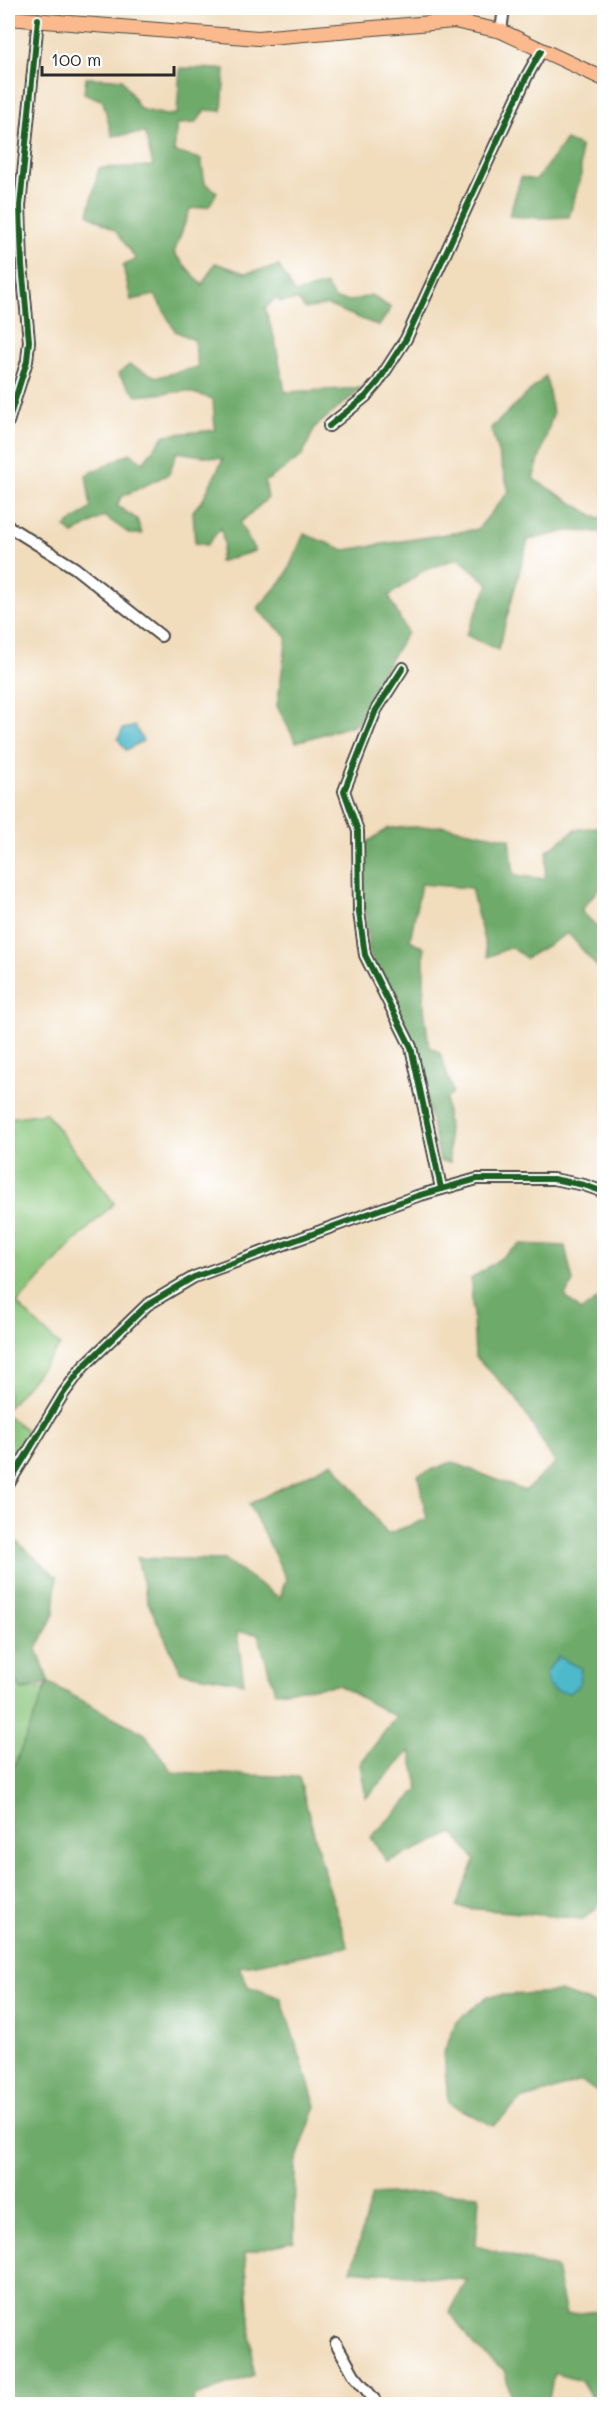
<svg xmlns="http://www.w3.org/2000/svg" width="612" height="2412" font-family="Mali,sans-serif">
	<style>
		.green { fill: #88c57a; stroke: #5a7852; stroke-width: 1.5 }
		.forest { fill: #6eaa6a; stroke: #4c6a4a; stroke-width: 1.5 }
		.water { fill: #4eb9ca; stroke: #3c727a; stroke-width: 1.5 }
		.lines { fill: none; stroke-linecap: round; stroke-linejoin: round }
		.minor-casing { stroke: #494641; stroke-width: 14 }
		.major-casing { stroke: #494641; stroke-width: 16 }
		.minor { stroke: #fff; stroke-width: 10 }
		.major { stroke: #fbba8d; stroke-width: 14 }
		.cycleway-casing { stroke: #fff; stroke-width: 10 }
		.cycleway { stroke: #1b5e20; stroke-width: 6 }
	</style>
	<rect width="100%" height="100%" fill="#fff"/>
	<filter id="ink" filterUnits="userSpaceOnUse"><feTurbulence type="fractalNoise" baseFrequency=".0167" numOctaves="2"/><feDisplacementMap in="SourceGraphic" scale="12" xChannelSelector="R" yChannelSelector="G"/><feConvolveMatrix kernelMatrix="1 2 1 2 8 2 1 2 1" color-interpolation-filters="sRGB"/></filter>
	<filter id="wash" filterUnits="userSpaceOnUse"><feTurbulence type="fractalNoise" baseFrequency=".008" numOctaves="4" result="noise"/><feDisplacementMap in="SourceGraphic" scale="24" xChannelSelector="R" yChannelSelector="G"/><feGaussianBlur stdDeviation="1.35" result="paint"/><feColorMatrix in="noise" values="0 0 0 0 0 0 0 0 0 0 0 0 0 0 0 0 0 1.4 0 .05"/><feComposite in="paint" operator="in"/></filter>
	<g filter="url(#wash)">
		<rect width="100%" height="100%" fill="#f1dcbc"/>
		<g class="green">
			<polygon points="46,1113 114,1203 67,1249 17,1304 60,1346 8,1408 8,1118"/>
			<polygon points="8,1416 33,1435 8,1469"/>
			<polygon points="10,1674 22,1690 44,1688 49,1683 8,1781 8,1676"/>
		</g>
		<g class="forest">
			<polygon points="180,68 225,69 222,111 205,110 196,123 177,124 174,152 201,159 205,183 217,192 209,206 190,209 174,253 202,285 215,263 245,273 279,266 295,293 326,285 335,299 351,301 371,295 391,308 379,326 327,305 305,309 298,300 281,302 275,298 265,309 275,340 285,392 362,388 315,427 302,456 265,482 268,498 240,523 255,551 219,562 224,544 221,528 207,545 195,543 193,511 203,499 223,459 177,452 169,474 121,497 117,506 137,519 142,534 130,534 104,516 73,534 65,527 91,508 86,475 130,453 143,462 165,435 215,430 213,399 186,391 137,396 118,374 129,365 157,377 198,367 194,340 175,331 155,295 131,300 123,266 136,259 116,231 88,214 99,168 153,166 145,133 112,136 103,101 84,93 86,78 122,79 140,109 166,115 177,114"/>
			<polygon points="566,140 580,146 581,176 569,217 543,218 509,216 521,177 536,180"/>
			<polygon points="8,185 11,185 12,260 8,262"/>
			<polygon points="546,376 553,414 533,479 599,519 604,514 604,532 568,531 528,540 498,650 466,635 489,584 458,558 423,571 389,596 407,633 390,660 357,724 296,742 277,706 287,637 257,609 285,577 304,534 345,550 478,529 509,491 491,428"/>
			<polygon points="444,826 510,839 514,875 545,879 547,851 575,830 604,826 604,882 581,911 604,933 604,975 568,933 526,958 511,947 488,957 471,888 421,884 410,940 424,948 424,1008 429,1046 440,1053 453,1092 446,1100 450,1162 440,1161 415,1046 370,955 364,909 363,845 389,828"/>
			<polygon points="521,1244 565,1246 573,1282 565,1296 581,1311 604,1295 604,1893 596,1909 583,1919 456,1907 475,1860 454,1833 387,1862 371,1837 419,1789 410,1751 366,1798 360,1764 396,1717 338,1685 275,1692 258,1634 237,1632 244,1683 181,1672 147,1600 137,1558 225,1560 280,1598 286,1578 249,1504 333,1462 387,1534 427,1519 418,1475 452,1462 525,1491 555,1463 516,1398 475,1356 471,1279"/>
			<polygon points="8,1534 57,1577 54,1614 37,1649 49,1683 145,1734 172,1772 299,1777 324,1872 348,1947 239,1967 248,1986 281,1998 316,2106 295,2164 294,2241 245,2253 254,2375 193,2397 194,2404 8,2404 8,1781 48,1683 22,1690 10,1675 8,1676"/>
			<polygon points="560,1992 604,2007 604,2097 581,2081 521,2100 493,2126 448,2103 444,2052 456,2022 488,1996"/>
			<polygon points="436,2192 479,2195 476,2246 556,2268 566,2315 604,2310 604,2404 595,2404 581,2381 554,2373 548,2404 513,2402 504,2370 474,2346 450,2312 467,2280 351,2270 372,2195"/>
		</g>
		<g class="water">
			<polygon points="135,726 143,741 126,750 118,739 123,729"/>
			<polygon points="558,1657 581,1668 579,1686 569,1693 554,1690 548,1685 547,1671"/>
		</g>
	</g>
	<g filter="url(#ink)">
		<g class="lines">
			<defs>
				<g id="minor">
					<polyline points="501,31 504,8"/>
					<polyline points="8,422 27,361 29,341 22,265 20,206 38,19"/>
					<polyline points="329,426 366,396 378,382 406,339 527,76 541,51"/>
					<polyline points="8,526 75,568 161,636"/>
					<polyline points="403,668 376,710 344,791 358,831 359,912 365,955 411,1047 441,1188"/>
					<polyline points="8,1485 63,1394 83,1367 147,1305 194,1277 417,1196 477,1179 553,1179 584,1185 604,1192"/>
					<polyline points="336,2343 354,2375 378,2404"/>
				</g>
				<polyline id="major" points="8,18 258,38 454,21 501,31 604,79"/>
			</defs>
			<use href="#minor" class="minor-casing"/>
			<use href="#major" class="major-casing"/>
			<use href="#minor" class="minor"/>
			<use href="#major" class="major"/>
			<defs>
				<g id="cycleway">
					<polyline points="8,422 27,361 29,341 22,265 20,206 38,19"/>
					<polyline points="329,426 366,396 378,382 406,339 527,76 541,51"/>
					<polyline points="403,668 376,710 344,791 358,831 359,912 365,955 411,1047 441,1188"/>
					<polyline points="8,1485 63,1394 83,1367 147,1305 194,1277 417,1196 477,1179 553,1179 584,1185 604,1192"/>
				</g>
			</defs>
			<use href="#cycleway" class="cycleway-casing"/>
			<use href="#cycleway" class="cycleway"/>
		</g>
	</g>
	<rect width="612" height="2412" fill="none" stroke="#fff" stroke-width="30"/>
	<path d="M42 66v9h132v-9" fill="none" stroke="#2b2b2b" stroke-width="3"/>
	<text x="51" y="66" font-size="18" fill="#2b2b2b" stroke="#ffffff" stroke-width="4.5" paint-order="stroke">100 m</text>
</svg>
